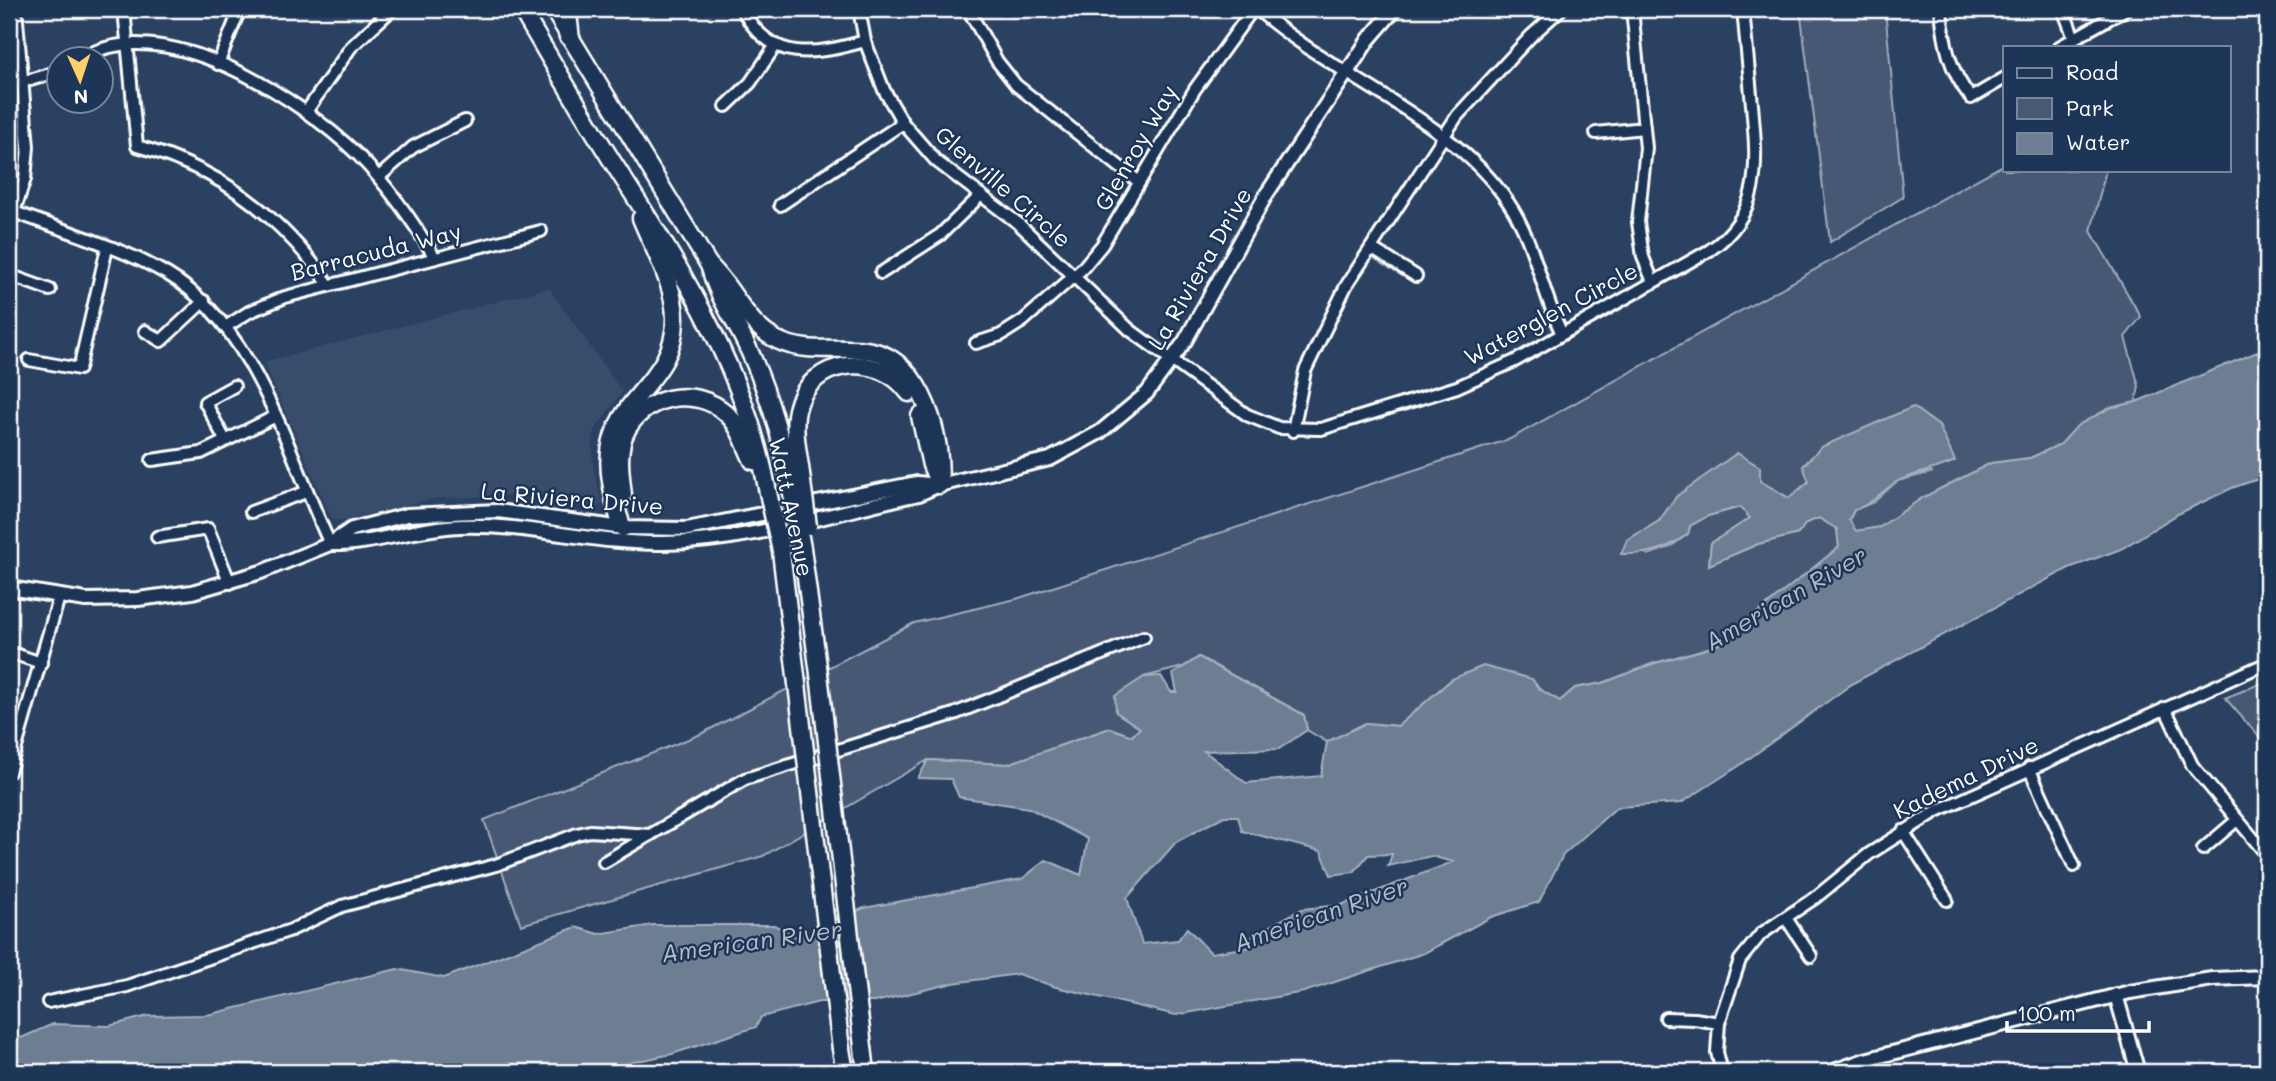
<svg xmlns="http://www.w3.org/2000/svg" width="2276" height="1081" font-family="Mali,sans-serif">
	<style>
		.built { fill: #394e6c }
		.green { fill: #465975; stroke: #a2acba; stroke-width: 2 }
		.water { fill: #6d7d92; stroke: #a7b1be; stroke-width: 2; fill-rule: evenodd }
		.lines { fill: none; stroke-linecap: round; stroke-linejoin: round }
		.minor-casing { stroke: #fff; stroke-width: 16 }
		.tertiary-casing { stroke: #fff; stroke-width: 18 }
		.primary-casing { stroke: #fff; stroke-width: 21 }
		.motorway-casing { stroke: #fff; stroke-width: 24 }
		.minor { stroke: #1d3557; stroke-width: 10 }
		.tertiary { stroke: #1d3557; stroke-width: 12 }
		.primary { stroke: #1d3557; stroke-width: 16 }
		.motorway { stroke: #1d3557; stroke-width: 19 }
		.primary-bridge-casing { stroke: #fff; stroke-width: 21; stroke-linecap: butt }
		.primary-bridge { stroke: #1d3557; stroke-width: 16 }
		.labels { text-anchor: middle; stroke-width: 5; stroke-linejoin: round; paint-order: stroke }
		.street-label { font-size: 23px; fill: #fff; stroke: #1d3557 }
		.water-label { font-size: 24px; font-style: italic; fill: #b6bec8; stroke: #1d3557 }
	</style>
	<rect width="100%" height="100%" fill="#2a4161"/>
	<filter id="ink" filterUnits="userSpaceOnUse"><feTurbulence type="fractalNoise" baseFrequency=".0143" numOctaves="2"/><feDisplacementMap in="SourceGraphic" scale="14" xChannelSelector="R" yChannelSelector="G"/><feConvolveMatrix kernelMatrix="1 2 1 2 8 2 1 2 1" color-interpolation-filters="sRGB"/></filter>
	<g filter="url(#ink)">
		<polygon class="built" points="549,288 622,392 595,429 592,443 593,466 602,504 594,509 515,495 433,499 337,521 331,517 264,362"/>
		<g class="green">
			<polygon points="1800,9 1885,9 1903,197 1830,242"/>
			<polygon points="2005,164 2005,170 2106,170 2091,231 2141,317 2125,337 2139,386 2136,402 2110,408 2079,425 2061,444 2030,458 1991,463 1922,498 1881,527 1856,531 1849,521 1854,510 1874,502 1897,481 1933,472 1809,481 1789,498 1760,481 1677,496 1659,521 1627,540 1648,555 1670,547 1688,534 1690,526 1708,516 1741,507 1751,518 1711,543 1709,565 1758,544 1798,534 1806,523 1819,518 1837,529 1839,548 1715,646 1652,664 1603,683 1575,688 1560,701 1539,689 1532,679 1452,679 1398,726 1366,723 1327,742 1307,730 1304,715 1199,657 1183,667 1144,677 1116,712 1141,729 1132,736 1109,728 1008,764 928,760 763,856 521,925 484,820 701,734 914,623 1016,599 1510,439"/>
			<polygon points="2267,681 2267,746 2225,698"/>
		</g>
		<path class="water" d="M2267 348V476L2232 488 2178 514 2121 549 2069 568 1853 683 1739 766 1681 803 1617 807 1563 855 1539 902 1491 917 1424 953 1304 992 1176 1015 1056 987 1018 974 953 983 875 1002H819L761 1017 756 1027 672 1054 585 1072H9V1034L21 1038 53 1024 109 1026 148 1016 207 1015 397 969 444 978 576 927 598 934 653 925H774L797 937 864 908 1022 879 1046 860 1081 875 1088 839 1029 808 959 797 951 779 918 778 928 760 1008 764 1110 728 1132 736 1140 728 1116 712 1115 696 1144 677 1161 676 1171 692H1177L1173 674 1199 657 1304 715 1307 730 1279 749 1204 751 1246 783 1321 776 1327 742 1366 723 1398 726 1452 679 1483 666 1532 679 1539 689 1560 701 1575 688 1603 683 1652 664 1716 646 1839 547 1837 529 1819 518 1806 523 1798 534 1758 544 1709 565 1711 543 1750 518 1740 507 1708 516 1690 526 1688 534C1665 550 1649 555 1621 554L1627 540 1659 521 1677 496 1737 453 1760 467V481L1789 498 1809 482 1803 466 1821 447 1913 407 1939 426 1955 461C1938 469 1908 475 1896 482 1879 493 1876 502 1854 510L1849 520 1856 531 1880 527 1922 498 1991 463 2030 458 2061 444 2078 425 2110 408 2136 402ZM1224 816H1238L1242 831 1321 851 1331 875 1354 872 1368 855 1392 854 1388 866 1431 856 1453 862 1341 905 1302 909 1253 935 1250 947 1211 953 1187 928 1178 940 1142 944 1127 898 1176 842Z"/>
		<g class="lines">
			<defs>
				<g id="minor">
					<path d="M124 9 137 146C218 168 282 217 329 285"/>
					<path d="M742 9C771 64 815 55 865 41"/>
					<path d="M859 9 865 41 884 90 903 123 936 161 1019 224 1130 330 1247 415 1279 428 1321 429 1457 387 1515 361 1710 250C1763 214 1757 161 1752 105 1749 73 1746 41 1743 9"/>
					<polyline points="968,9 997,61 1016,85 1139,182"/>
					<path d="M1257 9C1333 77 1451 117 1508 202 1535 241 1541 291 1562 334"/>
					<polyline points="1632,9 1646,148 1638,222 1643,257 1653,282"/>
					<path d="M1941 9C1944 44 1949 70 1971 98L2005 78"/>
					<polyline points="2063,9 2074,38"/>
					<polyline points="2059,47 2126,9"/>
					<path d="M79 60C160 7 300 98 359 156 389 187 413 221 435 258"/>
					<polyline points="218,64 240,9"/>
					<polyline points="9,81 30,80 60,71"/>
					<polyline points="726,106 750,83 776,45"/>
					<polyline points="306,112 351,47 389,12"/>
					<polyline points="1596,133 1644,128"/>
					<polyline points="379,177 413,147 465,121"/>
					<polyline points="780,205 903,123"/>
					<path d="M9 210C61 230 119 246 167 274 256 326 288 454 330 544"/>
					<polyline points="9,227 25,179 28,147 16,9"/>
					<polyline points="1371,248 1416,276"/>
					<polyline points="881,273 940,235 981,195"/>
					<polyline points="9,275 50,290"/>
					<polyline points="227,326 249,312 285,297 541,231"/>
					<polyline points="145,331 161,341 204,301"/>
					<polyline points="976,343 1001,335 1023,321 1082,269 1102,245 1195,89 1253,9"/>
					<polyline points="29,360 79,369 107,248"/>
					<polyline points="1293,431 1305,371 1346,286 1457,116 1531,36 1561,9"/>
					<polyline points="225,440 205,402 234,386"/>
					<polyline points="152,460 201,453 274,417"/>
					<polyline points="251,512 306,492"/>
					<polyline points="157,537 208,529 230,583"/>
					<polyline points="9,652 41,663"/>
					<polyline points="2165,708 2192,765 2267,855"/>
					<polyline points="2029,768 2074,866"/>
					<polyline points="9,772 59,597"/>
					<polyline points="1903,831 1947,900"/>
					<polyline points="2203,849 2237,820"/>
					<polyline points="604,862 745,779 954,714 1144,637"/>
					<polyline points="1786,918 1811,956"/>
					<polyline points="48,1002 127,986 291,930 342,906 496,865 577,834 590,831 650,835"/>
					<polyline points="1666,1018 1695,1019 1719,1023"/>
					<polyline points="1722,1072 1717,1052 1719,1023 1740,960 1761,934 1816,897 1869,854 1937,811 2267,663"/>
				</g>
				<g id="tertiary">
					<path d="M330 544C374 545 417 527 461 526 529 524 595 544 663 543 751 542 834 512 919 494L939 485 1050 459 1100 432 1147 393 1185 341 1266 195 1369 39 1395 9"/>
					<polyline points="9,588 86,600 138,599 192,592 261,572 330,544 352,529 407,515 498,511 623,528 687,529 917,483 939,485"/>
					<polyline points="2116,995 2138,1072"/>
					<polyline points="1831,1072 1865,1060 2130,992 2212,979 2267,977"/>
				</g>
				<g id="primary">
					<path d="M521 9C556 68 590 128 628 186 687 277 747 379 767 488"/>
					<path d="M553 9 709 265C716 291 728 310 741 334 764 378 781 434 790 483"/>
					<path d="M709 265C733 287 746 325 777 340 808 355 840 345 872 351 923 361 944 441 939 485"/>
					<polyline points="920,416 931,465 938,482"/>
					<path d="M802 482C800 460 792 432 797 410 809 357 880 351 909 393"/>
					<path d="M623 495C621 476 617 455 624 436 640 396 695 384 727 414 740 426 745 445 753 461"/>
					<path d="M623 528C616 512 614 498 611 481 597 399 675 390 675 319 675 285 653 248 641 218"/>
					<polyline points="802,548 819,674"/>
					<polyline points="781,551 796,676"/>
					<polyline points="841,1049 845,1072"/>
				</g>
				<polyline id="motorway" points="566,9 569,35"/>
			</defs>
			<use href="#minor" class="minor-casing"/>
			<use href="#tertiary" class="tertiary-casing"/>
			<use href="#primary" class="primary-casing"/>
			<use href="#motorway" class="motorway-casing"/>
			<use href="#minor" class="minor"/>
			<use href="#tertiary" class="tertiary"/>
			<use href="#primary" class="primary"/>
			<use href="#motorway" class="motorway"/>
			<defs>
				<g id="primary-bridge">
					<polyline points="802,482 808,526"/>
					<polyline points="790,483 802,548"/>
					<polyline points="767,488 781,551"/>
					<polyline points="819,674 866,1072"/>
					<polyline points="796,676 841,1049"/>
				</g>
			</defs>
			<use href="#primary-bridge" class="primary-bridge-casing"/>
			<use href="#primary-bridge" class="primary-bridge"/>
		</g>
	</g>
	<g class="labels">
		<g class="street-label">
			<text transform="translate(1136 148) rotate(-60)" y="8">Glenroy Way</text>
			<text transform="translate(1003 187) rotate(41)" y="8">Glenville Circle</text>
			<text transform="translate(376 252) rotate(-14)" y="8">Barracuda Way</text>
			<text transform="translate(1200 269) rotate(-60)" y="8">La Riviera Drive</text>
			<text transform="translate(1551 314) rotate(-28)" y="8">Waterglen Circle</text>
			<text transform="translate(572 499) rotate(5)" y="8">La Riviera Drive</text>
			<text transform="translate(791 507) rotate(78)" y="8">Watt Avenue</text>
			<text transform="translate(1966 778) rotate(-26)" y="8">Kadema Drive</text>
		</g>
		<g class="water-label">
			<text transform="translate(1786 599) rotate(-30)" y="8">American River</text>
			<text transform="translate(1321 915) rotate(-19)" y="8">American River</text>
			<text transform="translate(752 942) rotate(-8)" y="8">American River</text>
		</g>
	</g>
	<rect width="2276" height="1081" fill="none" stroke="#1d3557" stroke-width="35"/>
	<rect x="18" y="18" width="2241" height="1046" fill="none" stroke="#fff" stroke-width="2.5" filter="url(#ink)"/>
	<rect x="2003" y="46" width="228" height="126" fill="#1d3557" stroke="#77869a" stroke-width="2"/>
	<rect x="2017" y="68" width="35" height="10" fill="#1d3557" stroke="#77869a" stroke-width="2"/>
	<text x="2066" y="80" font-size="21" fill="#ffffff">Road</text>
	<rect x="2017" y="98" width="35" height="21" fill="#465975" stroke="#77869a" stroke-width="2"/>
	<text x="2066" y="116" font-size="21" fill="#ffffff">Park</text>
	<rect x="2017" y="133" width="35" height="21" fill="#6d7d92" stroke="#77869a" stroke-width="2"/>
	<text x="2066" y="150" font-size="21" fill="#ffffff">Water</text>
	<g transform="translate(80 80) rotate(177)"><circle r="33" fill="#1d3557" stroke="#77869a" stroke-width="2"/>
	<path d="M0-5L12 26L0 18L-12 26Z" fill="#ffd166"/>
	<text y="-10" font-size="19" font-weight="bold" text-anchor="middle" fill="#ffffff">N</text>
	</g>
	<path d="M2007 1021v10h142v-10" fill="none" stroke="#ffffff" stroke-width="3.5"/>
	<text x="2017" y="1021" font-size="21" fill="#ffffff" stroke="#1d3557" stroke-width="5" paint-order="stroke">100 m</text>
</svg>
